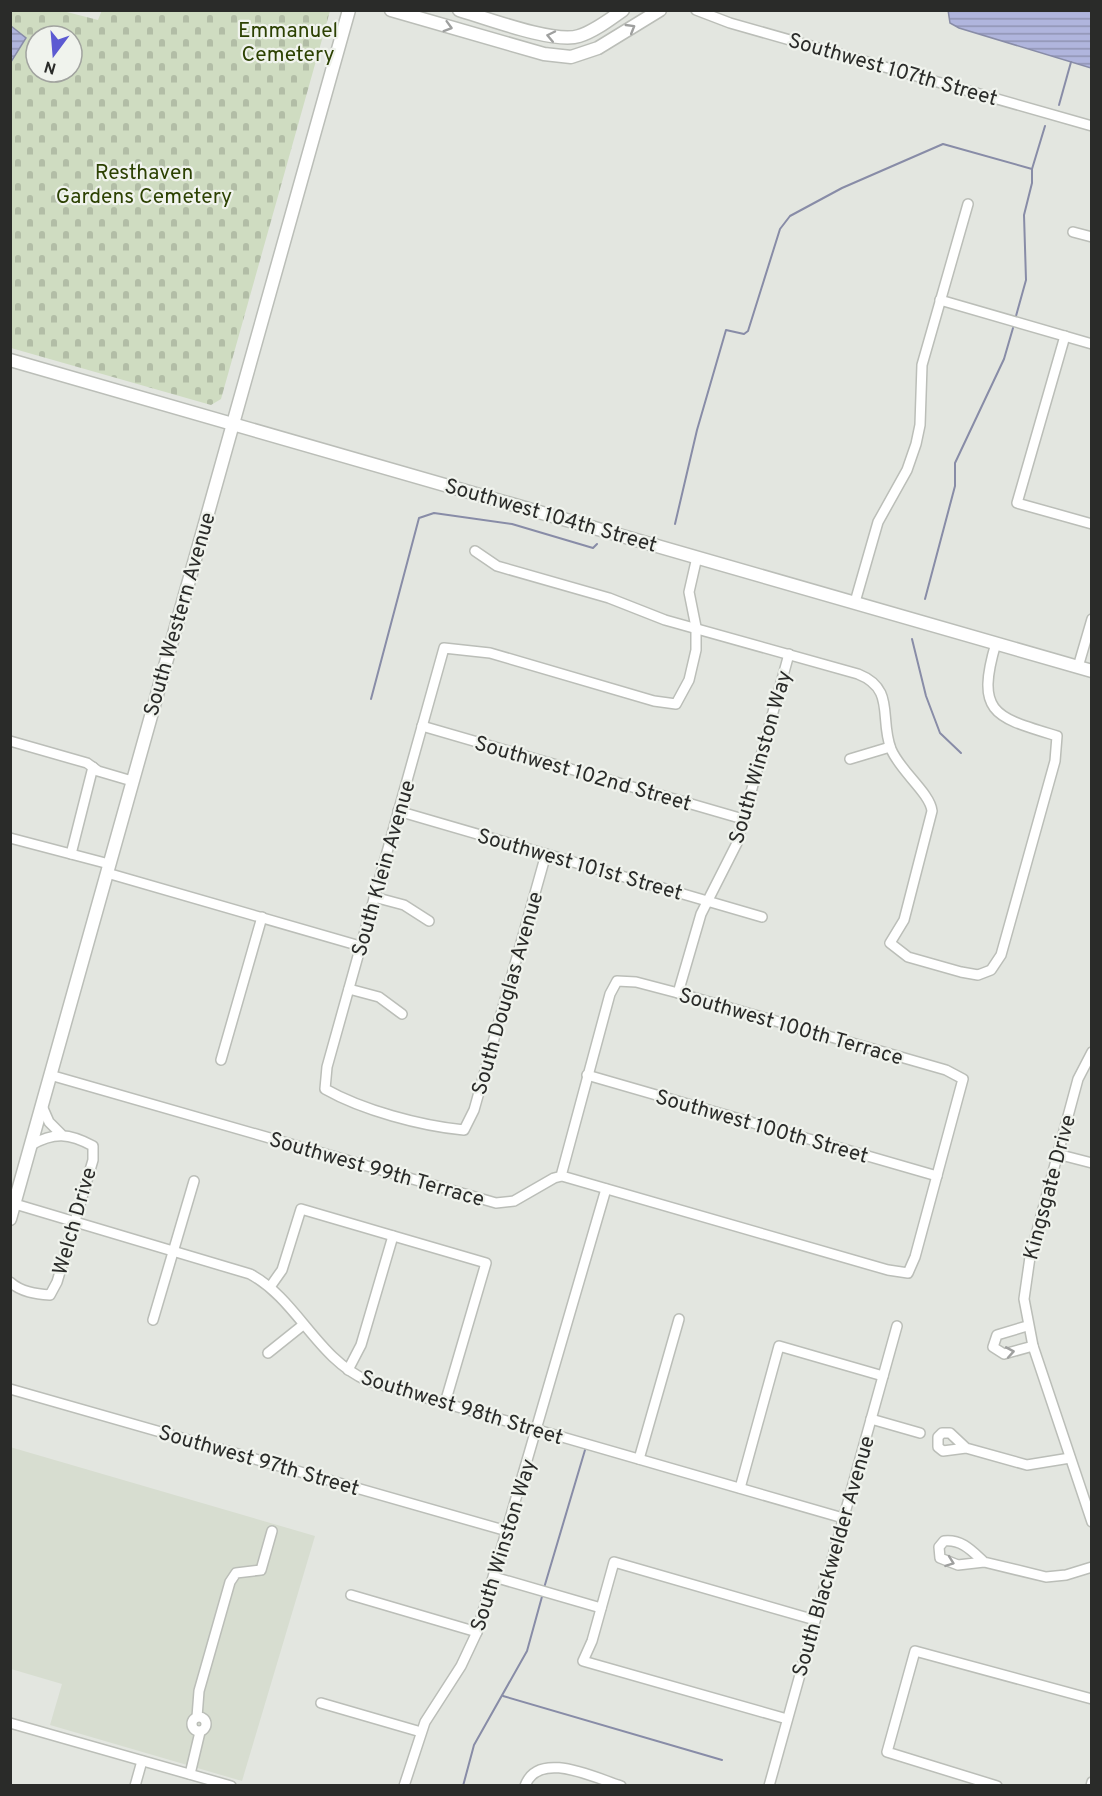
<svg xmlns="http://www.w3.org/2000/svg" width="1102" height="1796" font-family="Overpass,sans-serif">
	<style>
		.built { fill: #d7ddd0 }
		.cemetery { fill: url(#cemetery-stones); fill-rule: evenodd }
		.water { fill: url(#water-rules); stroke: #888ca7; stroke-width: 1.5 }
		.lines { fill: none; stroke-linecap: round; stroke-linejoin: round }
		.stream { stroke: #888ca7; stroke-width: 2 }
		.street-casing { stroke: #bbbeb8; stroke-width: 12 }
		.secondary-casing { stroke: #bbbeb8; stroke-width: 15 }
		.street { stroke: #fff; stroke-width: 9 }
		.secondary { stroke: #fff; stroke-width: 12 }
		.oneway { stroke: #9fa09f }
		.labels { text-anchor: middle; stroke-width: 4.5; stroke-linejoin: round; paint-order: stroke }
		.park-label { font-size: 21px; fill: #2c4102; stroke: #f0f3ed }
		.street-label { font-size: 21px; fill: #2a2b29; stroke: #f0f3ed }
	</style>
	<defs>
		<pattern id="cemetery-stones" width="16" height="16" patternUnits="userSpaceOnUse" patternTransform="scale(1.5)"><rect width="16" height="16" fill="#cfdcc1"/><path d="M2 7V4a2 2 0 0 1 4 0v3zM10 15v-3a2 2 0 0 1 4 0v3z" fill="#b2bda6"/></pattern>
		<pattern id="water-rules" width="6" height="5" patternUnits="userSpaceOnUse" patternTransform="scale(1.5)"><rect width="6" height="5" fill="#b0b5dd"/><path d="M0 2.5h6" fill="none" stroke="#8f93b3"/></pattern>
	</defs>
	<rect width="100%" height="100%" fill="#e3e6e0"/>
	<polygon class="built" points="10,1447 315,1536 242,1781 50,1725 62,1684 11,1669"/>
	<path class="cemetery" d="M102 10 330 11 221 399 211 405 11 348 10 11H63L98 20ZM36 36H72V72H36Z"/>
	<g class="water">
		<polygon points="948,10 1091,11 1091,68 959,28 950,23"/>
		<polygon points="11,26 26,38 11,62"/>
	</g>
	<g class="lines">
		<g class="stream">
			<polyline points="1059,105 1071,62"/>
			<polyline points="1016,316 1026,280 1024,215 1032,183 1032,169"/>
			<polyline points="675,524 697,430 726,330 744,334 748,331 780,229 790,216 842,188 943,144 1032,169 1045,126"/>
			<polyline points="925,599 955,486 955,463 1004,359 1013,328"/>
			<polyline points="912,639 926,696 940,733 961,753"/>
			<polyline points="371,699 419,518 434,513 512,524 593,548 597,544"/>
			<polyline points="544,1588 585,1450"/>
			<polyline points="503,1696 722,1760"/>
			<polyline points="463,1786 474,1745 527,1651 543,1593"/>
		</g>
		<defs>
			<g id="street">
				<polyline points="696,10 730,23 1092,126"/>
				<polyline points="1073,232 1092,237"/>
				<polyline points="940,300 1092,344"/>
				<polyline points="1065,336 1017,503 1092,524"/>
				<path d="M475 551 497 566 609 598 665 620 858 674C896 689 879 718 891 749 900 771 930 793 932 811L904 920 890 943 908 957 961 972 978 975 991 970 1001 955 1055 761 1057 736C995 717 975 714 996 643"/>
				<polyline points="855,602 878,522 907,470 916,444 920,425 922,365 968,204"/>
				<polyline points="1078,667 1092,619"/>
				<polyline points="422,726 743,819"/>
				<polyline points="10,741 87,763 98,771 132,781"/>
				<polyline points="850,759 890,747"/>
				<polyline points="398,811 762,917"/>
				<polyline points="10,838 109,864"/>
				<polyline points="71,854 93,767"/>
				<path d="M546 854 474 1110 464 1130C421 1126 362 1110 325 1089L327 1067 444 648 490 653 654 701 676 704 689 680 696 650V627L689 592 697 557"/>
				<polyline points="107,873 360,946"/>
				<polyline points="374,897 404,905 429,921"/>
				<polyline points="349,989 379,997 402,1014"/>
				<polyline points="678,993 701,914 737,843 789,654"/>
				<polyline points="1092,1052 1078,1079 1030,1257 1024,1299 1033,1346 1092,1522"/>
				<polyline points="221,1060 262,917"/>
				<polyline points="50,1075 496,1203 514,1201 554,1178 562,1176 888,1270 908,1273 915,1257 963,1079 946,1070 678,993 636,982 617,981 610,994 561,1176"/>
				<polyline points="587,1075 937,1176"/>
				<polyline points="42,1106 49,1122 61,1134"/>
				<polyline points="1057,1154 1092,1163"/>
				<path d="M15 1204 250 1274C298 1300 316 1358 368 1381L843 1518"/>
				<path d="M10 1282C21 1292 36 1294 50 1295L57 1282 93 1160V1146C69 1133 54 1132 31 1145"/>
				<polyline points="270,1287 282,1270 301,1209 486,1263 445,1403"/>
				<polyline points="153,1320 194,1181"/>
				<polyline points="1027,1326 997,1335 993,1347 1004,1354 1033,1346"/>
				<polyline points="268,1353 303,1325"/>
				<polyline points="348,1370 361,1345 393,1236"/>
				<polyline points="10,1389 507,1531"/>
				<polyline points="871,1419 920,1433"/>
				<polyline points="966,1448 950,1433 942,1433 938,1437 938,1447 943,1451 966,1448 1027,1465 1070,1458"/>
				<polyline points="639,1459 679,1319"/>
				<polyline points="740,1488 779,1346 883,1376"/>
				<path d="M984 1562C972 1551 962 1539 944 1541L939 1547 940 1558 958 1565 984 1562 1046 1577 1066 1575 1092 1567"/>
				<polyline points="494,1577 601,1608"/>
				<polyline points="351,1595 477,1632"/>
				<polyline points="321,1703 421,1732"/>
				<circle cx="199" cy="1724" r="7"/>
				<polyline points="197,1717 199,1691 230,1582 236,1573 261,1570 272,1531"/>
				<polyline points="787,1719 583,1661 592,1641 614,1562 815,1620"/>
				<polyline points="10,1723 231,1786"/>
				<polyline points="190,1774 200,1732"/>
				<polyline points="135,1786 142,1761"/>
				<polyline points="404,1786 425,1722 461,1666 477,1632 606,1189"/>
				<path d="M525 1786C538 1749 595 1778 621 1786"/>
				<polyline points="769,1786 897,1326"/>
				<polyline points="997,1786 887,1752 915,1651 1092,1699"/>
				<polyline points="1091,1786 1092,1782"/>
			</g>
			<g id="secondary">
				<polyline points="391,10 544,54 571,57 598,48 660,10"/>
				<path d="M459 10C486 18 555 44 579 36 595 31 610 19 623 10"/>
				<polyline points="10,360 1092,671"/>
				<polyline points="10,1219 349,10"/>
			</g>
		</defs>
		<use href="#street" class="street-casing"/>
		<use href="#secondary" class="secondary-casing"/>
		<use href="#street" class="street"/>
		<use href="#secondary" class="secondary"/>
	</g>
	<defs><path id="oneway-chevron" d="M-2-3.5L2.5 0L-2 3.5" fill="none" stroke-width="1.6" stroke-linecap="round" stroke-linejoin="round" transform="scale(1.5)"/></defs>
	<g class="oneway">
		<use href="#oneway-chevron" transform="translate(448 27) rotate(16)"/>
		<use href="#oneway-chevron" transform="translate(631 28) rotate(-31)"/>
		<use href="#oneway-chevron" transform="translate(551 36) rotate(-168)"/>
		<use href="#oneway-chevron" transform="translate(1010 1352) rotate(-10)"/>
		<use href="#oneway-chevron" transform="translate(950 1562) rotate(20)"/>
	</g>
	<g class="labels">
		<g class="park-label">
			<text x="288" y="37">Emmanuel<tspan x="288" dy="24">Cemetery</tspan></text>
			<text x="144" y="179">Resthaven<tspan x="144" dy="24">Gardens Cemetery</tspan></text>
		</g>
		<g class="street-label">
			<text transform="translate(893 69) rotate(16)" y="7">Southwest 107th Street</text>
			<text transform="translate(551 515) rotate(16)" y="7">Southwest 104th Street</text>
			<text transform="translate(179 614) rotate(-74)" y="7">South Western Avenue</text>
			<text transform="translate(760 757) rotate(-74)" y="7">South Winston Way</text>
			<text transform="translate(583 773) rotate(16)" y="7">Southwest 102nd Street</text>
			<text transform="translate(580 864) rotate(16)" y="7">Southwest 101st Street</text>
			<text transform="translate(383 868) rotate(-74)" y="7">South Klein Avenue</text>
			<text transform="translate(507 993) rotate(-74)" y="7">South Douglas Avenue</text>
			<text transform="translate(791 1026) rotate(16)" y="7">Southwest 100th Terrace</text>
			<text transform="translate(762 1126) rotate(16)" y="7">Southwest 100th Street</text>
			<text transform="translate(377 1169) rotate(16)" y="7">Southwest 99th Terrace</text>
			<text transform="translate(1049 1187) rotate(-75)" y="7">Kingsgate Drive</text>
			<text transform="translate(74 1221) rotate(-74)" y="7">Welch Drive</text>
			<text transform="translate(462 1407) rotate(17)" y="7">Southwest 98th Street</text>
			<text transform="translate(259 1460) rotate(16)" y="7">Southwest 97th Street</text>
			<text transform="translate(503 1545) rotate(-73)" y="7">South Winston Way</text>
			<text transform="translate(833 1556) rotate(-74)" y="7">South Blackwelder Avenue</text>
		</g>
	</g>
	<rect width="1102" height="1796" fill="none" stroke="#2a2b29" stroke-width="24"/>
	<g transform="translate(54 54) rotate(196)"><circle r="28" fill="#f0f3ed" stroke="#a1a39f" stroke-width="1.5"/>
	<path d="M0-4.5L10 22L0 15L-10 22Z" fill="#5c5ad2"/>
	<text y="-9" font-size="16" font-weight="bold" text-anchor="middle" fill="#2a2b29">N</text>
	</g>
</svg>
